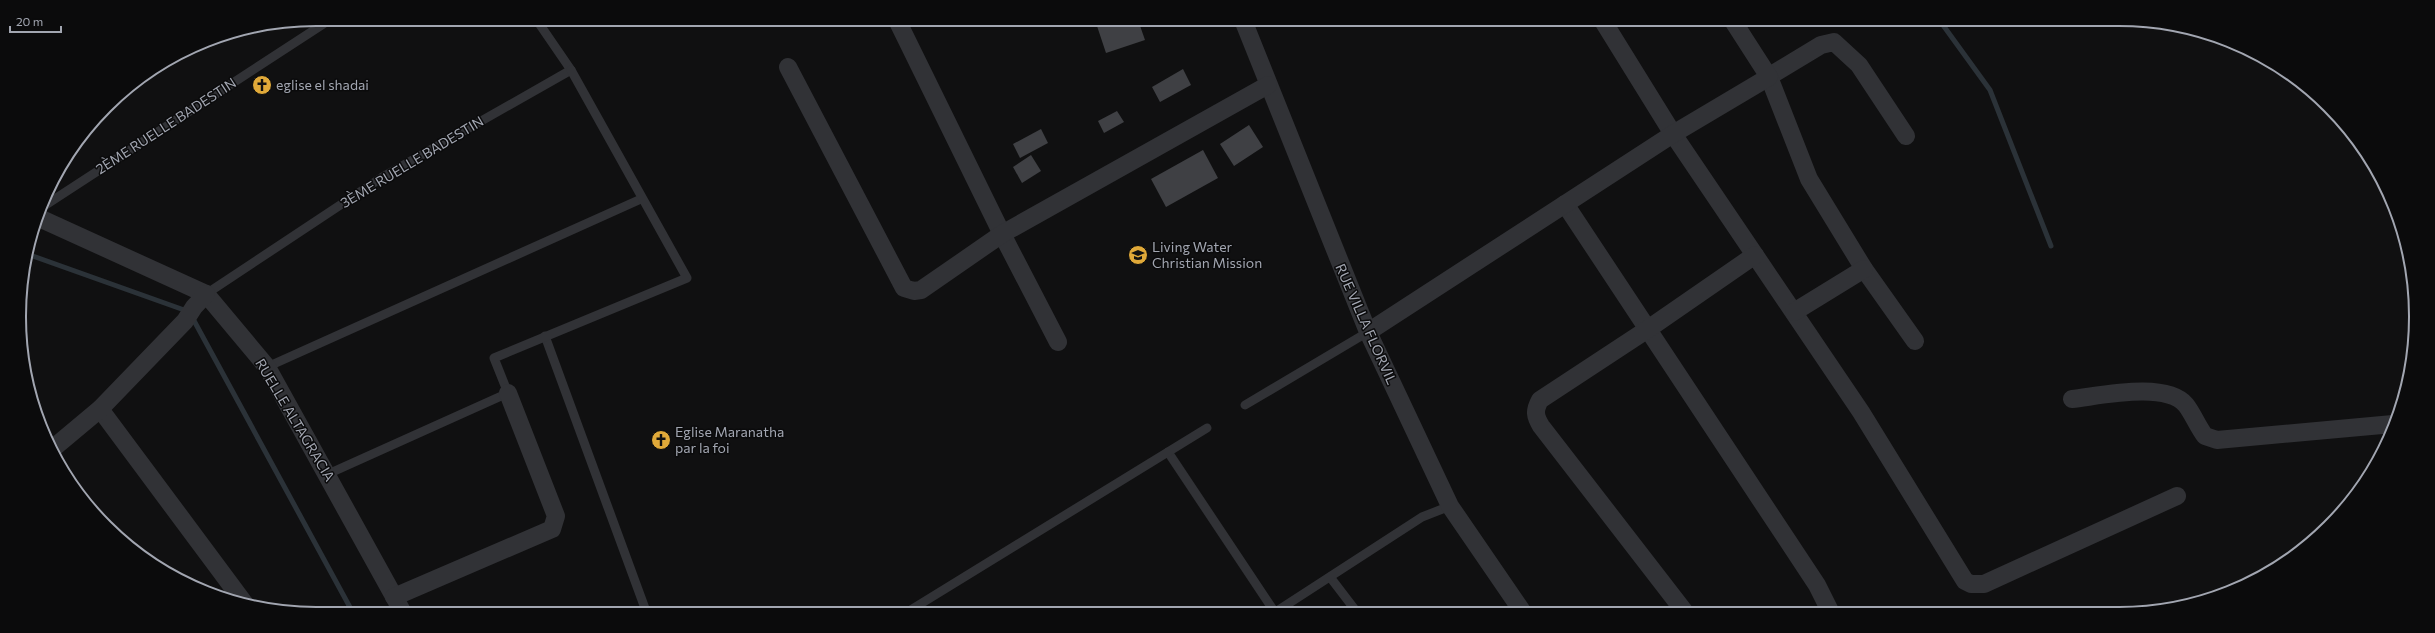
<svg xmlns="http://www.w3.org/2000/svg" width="2435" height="633" font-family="Commissioner,sans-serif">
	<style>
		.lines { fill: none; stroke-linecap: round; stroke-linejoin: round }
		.stream { stroke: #2b3238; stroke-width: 5 }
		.building { fill: #3f4044 }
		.lane { stroke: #313236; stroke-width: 9 }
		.street { stroke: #313236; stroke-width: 18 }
		.labels { text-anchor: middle; stroke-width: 3; stroke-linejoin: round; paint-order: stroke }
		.poi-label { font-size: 14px; fill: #a2a6b1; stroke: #0b0b0c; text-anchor: start }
		.street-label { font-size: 14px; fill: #a2a6b1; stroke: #0b0b0c }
		.rim { fill: none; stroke: #a2a6b1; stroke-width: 2 }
	</style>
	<rect width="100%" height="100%" fill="#101011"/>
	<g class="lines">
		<g class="stream">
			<polyline points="1940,21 1990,90 2051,246"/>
			<polyline points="27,254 187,311"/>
			<polyline points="192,317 352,611"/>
		</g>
	</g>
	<g class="building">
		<polygon points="1095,20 1138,20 1145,40 1106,53"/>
		<polygon points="1183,69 1191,85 1160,102 1152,87"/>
		<polygon points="1117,111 1124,122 1104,133 1098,121"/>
		<polygon points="1249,125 1263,147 1234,166 1220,144"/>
		<polygon points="1041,129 1048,143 1020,158 1013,144"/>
		<polygon points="1203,150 1218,178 1166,207 1151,179"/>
		<polygon points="1031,155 1041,171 1022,183 1013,167"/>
	</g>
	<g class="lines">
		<g class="lane">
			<polyline points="41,208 331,19"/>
			<polyline points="206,294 381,178 571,70 536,19"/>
			<polyline points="545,336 646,611"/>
			<polyline points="267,367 641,199"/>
			<polyline points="1245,405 1368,332"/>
			<polyline points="1168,452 1274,611"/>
			<polyline points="328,474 508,393 494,358 687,278 571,70"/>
			<polyline points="1330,577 1356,611"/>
			<polyline points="909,611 1207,428"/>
			<polyline points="1277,611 1422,517 1450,506"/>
		</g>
		<g class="street">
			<polyline points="897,20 1002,234 1058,342"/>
			<polyline points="1243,20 1368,332 1450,506 1522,611"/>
			<polyline points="1603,21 1673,134 1861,412 1965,581 1971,584 1984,584 2177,496"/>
			<polyline points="788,67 904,288 914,291 921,290 1002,234 1268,85"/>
			<polyline points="1768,77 1821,45 1834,42 1859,65 1906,136"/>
			<polyline points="1769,77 1809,179 1864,269 1915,341"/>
			<polyline points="1565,204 1817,585 1830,611"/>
			<polyline points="37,217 206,294 267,367 402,611"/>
			<polyline points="1794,312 1864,269"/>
			<polyline points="1368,332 1673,134 1769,77 1733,21"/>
			<path d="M2072 399C2100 396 2166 381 2186 405 2193 414 2198 427 2205 436L2217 440 2393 424"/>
			<polyline points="100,409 245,604"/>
			<polyline points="51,450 100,409 185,321 194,307 206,294"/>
			<polyline points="394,597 552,529 556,516 508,393"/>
			<path d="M1684 611 1541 426C1535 416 1534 411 1540 400L1648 329 1755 255"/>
		</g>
	</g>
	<defs>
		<symbol id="church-disc" viewBox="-11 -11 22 22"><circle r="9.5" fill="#e0a939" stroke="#0b0b0c"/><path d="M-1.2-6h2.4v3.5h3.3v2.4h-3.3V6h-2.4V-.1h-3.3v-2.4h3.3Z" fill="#111"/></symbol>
		<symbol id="school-disc" viewBox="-11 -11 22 22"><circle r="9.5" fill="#e0a939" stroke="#0b0b0c"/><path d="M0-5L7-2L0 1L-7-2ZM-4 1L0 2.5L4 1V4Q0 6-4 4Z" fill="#111"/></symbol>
	</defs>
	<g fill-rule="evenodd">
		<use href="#church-disc" x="251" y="74" width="22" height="22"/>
		<use href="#school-disc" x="1127" y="244" width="22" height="22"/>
		<use href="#church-disc" x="650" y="429" width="22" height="22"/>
	</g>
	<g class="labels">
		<g class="poi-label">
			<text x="276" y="90">eglise el shadai</text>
			<text x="1152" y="252">Living Water<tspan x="1152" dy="16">Christian Mission</tspan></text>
			<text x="675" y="437">Eglise Maranatha<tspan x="675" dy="16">par la foi</tspan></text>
		</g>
		<g class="street-label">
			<text transform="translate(166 126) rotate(-33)" y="5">2ÈME RUELLE BADESTIN</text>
			<text transform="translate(412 162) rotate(-31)" y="5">3ÈME RUELLE BADESTIN</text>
			<text transform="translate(1366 324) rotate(66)" y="5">RUE VILLA FLORVIL</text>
			<text transform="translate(295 420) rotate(59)" y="5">RUELLE ALTAGRACIA</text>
		</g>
	</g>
	<path d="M0 0H2435V633H0ZM316 26H2119A290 290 0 0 1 2409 316V317A290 290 0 0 1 2119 607H316A290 290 0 0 1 26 317V316A290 290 0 0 1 316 26Z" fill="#0b0b0c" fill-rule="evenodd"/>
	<path class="rim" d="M316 26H2119A290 290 0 0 1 2409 316V317A290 290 0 0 1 2119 607H316A290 290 0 0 1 26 317V316A290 290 0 0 1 316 26Z"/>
	<path d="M10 26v6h51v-6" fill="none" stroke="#a2a6b1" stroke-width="2"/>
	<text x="16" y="26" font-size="12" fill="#a2a6b1" stroke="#0b0b0c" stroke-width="3" paint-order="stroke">20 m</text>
</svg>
